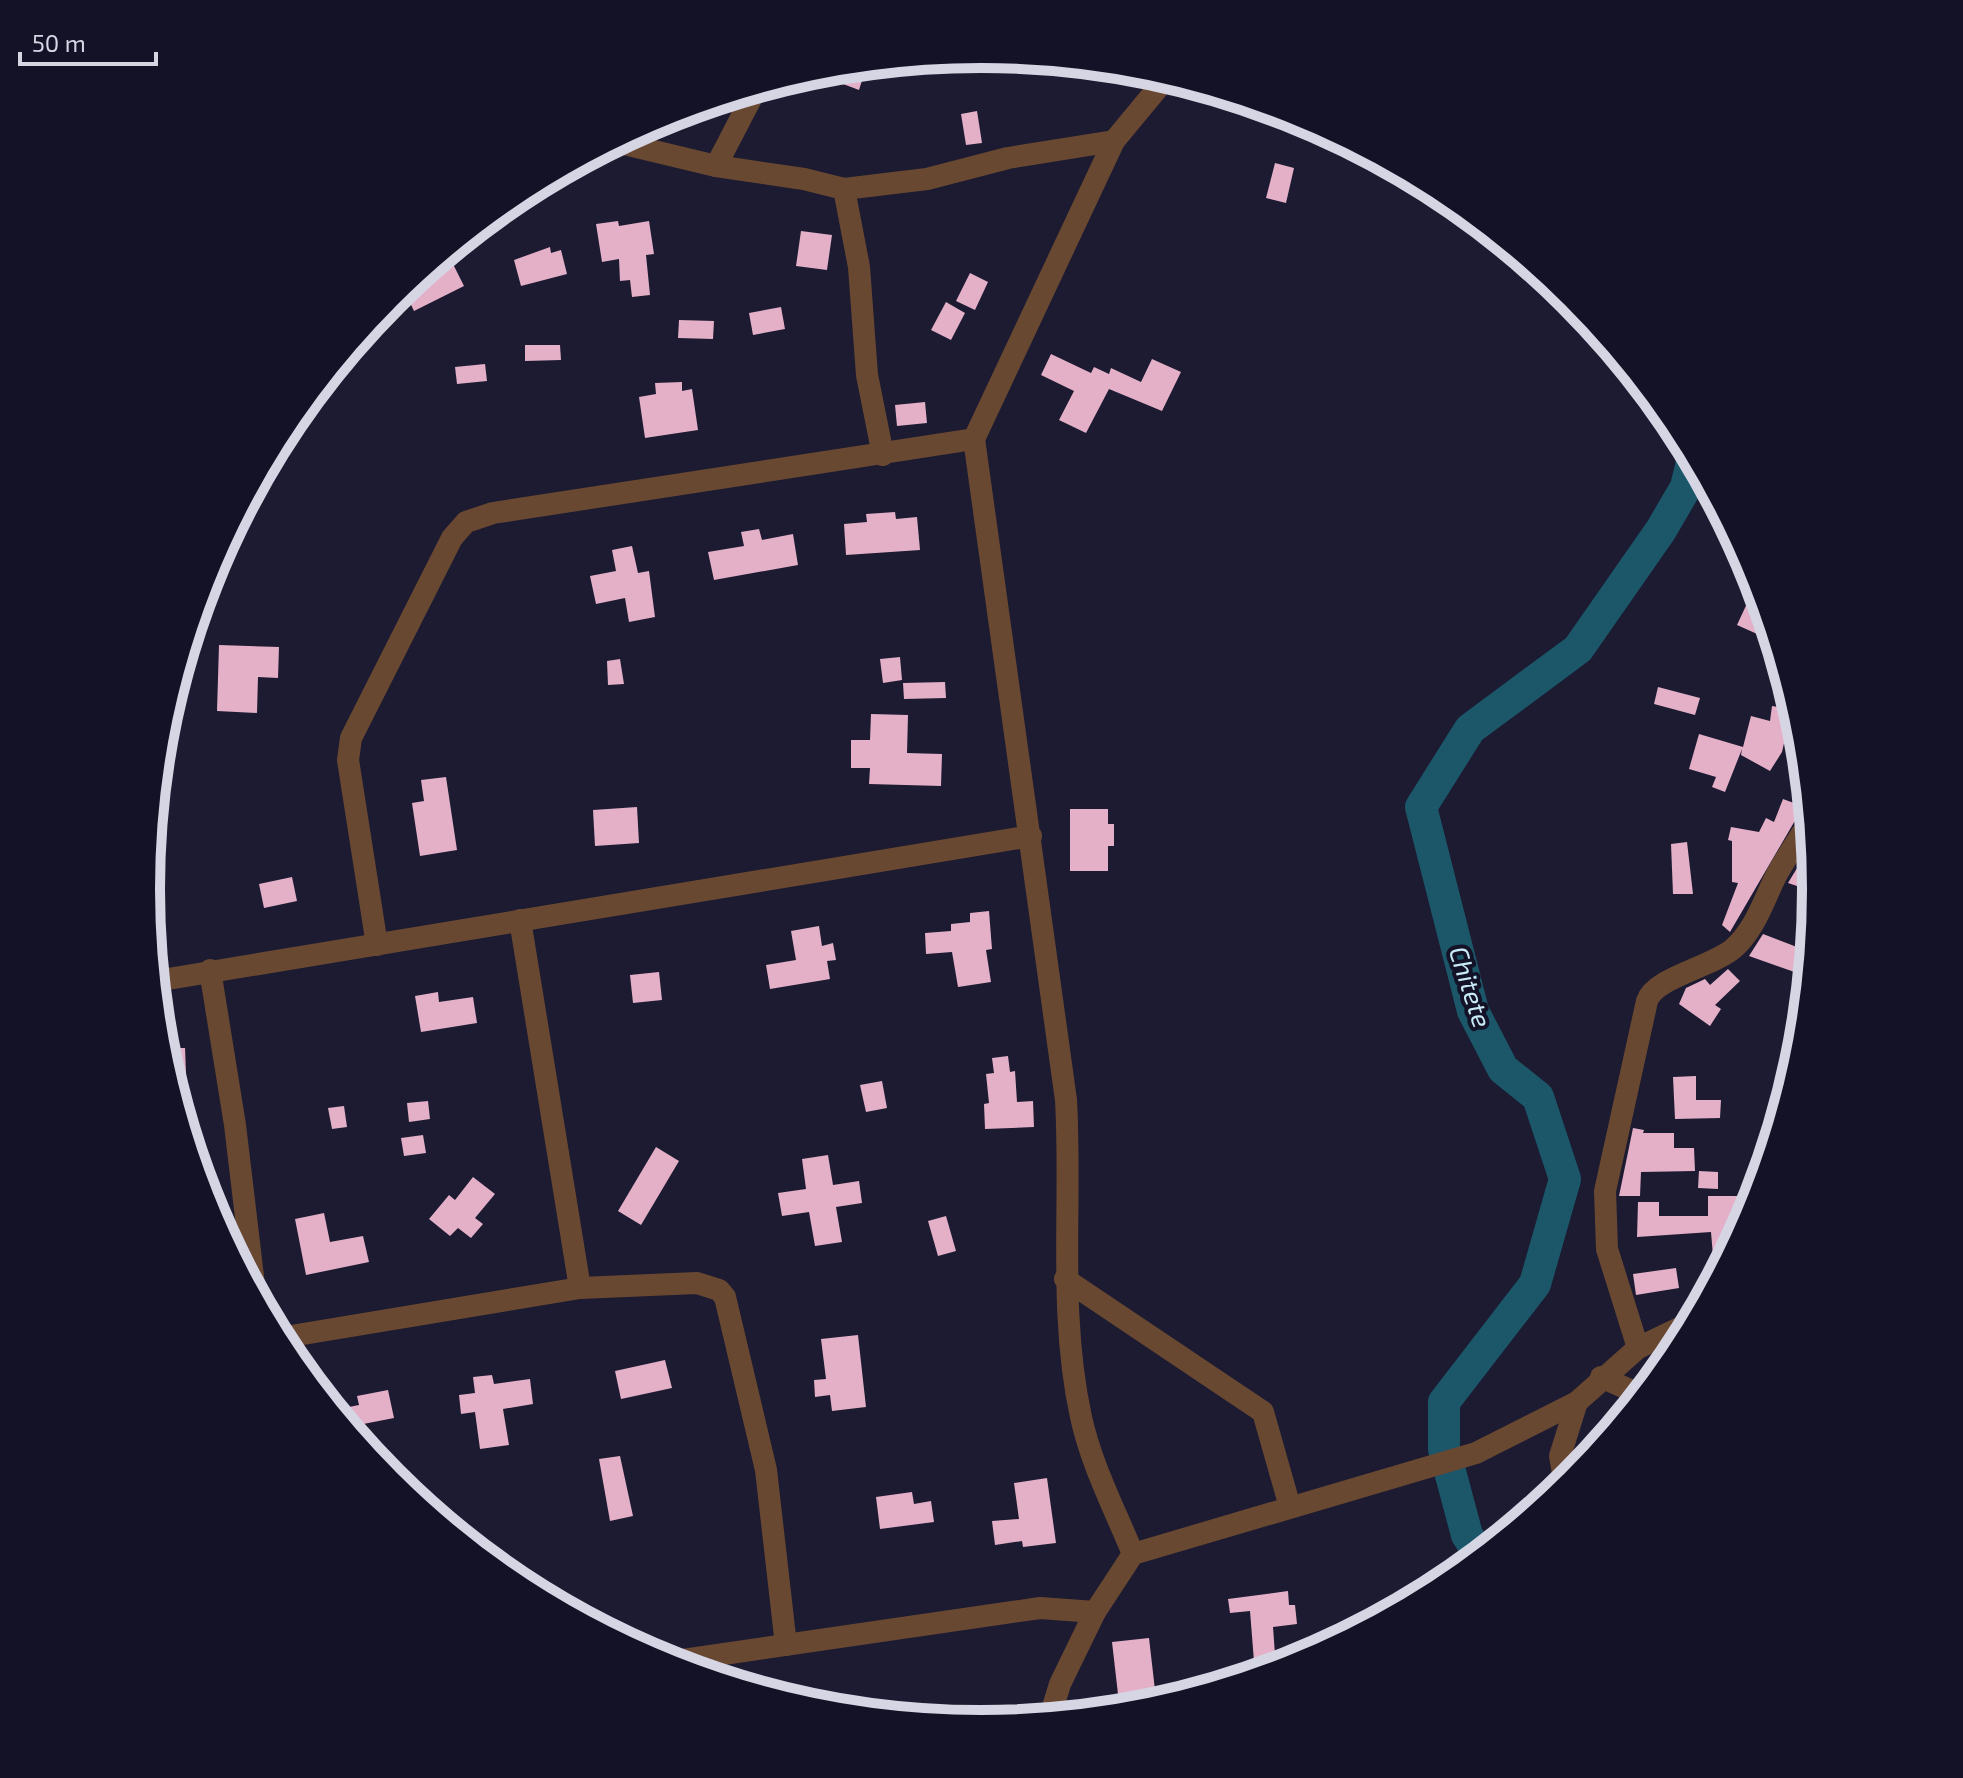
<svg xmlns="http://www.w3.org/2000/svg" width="1963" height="1778" font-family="'Exo 2',sans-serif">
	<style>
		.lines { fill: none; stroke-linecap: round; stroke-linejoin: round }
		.river { stroke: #1b5669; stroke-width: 32 }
		.building { fill: #e3b0c8 }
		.minor { stroke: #694832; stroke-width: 22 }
		.labels { text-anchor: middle; stroke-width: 8; stroke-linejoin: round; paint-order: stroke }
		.water-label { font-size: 26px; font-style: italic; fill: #c8eaf6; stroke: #141227 }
		.rim { fill: none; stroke: #d5d5e4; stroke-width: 10 }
	</style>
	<rect width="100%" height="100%" fill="#1c1b31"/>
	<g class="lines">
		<polyline class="river" points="1480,1555 1467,1535 1444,1449 1444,1402 1535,1284 1565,1179 1538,1097 1503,1069 1473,1011 1421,807 1470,729 1578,649 1661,530 1686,487 1693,458"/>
	</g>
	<g class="building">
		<polygon points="867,65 859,90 811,72 819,70"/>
		<polygon points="977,111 982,143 966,145 961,114"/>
		<polygon points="1275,163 1294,168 1286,203 1266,198"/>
		<polygon points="618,221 619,226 649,221 654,254 646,255 650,295 632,297 630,280 620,281 619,259 602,262 596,224"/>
		<polygon points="801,231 832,235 827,270 796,266"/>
		<polygon points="550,247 551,253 561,250 567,274 521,286 514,260"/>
		<polygon points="450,258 464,286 414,311 403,288 428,268"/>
		<polygon points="970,273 988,282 975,310 956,301"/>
		<polygon points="946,302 965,313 951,340 931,330"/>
		<polygon points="781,307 785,329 753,335 749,313"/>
		<polygon points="679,320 714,321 713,339 678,338"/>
		<polygon points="525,345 560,345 561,360 525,361"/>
		<polygon points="1051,354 1091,373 1094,367 1109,374 1111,368 1141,382 1152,359 1181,372 1162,411 1109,389 1086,433 1059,420 1074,391 1041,375"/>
		<polygon points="485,364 487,381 457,384 455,367"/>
		<polygon points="682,382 682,391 692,389 698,430 645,438 639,397 656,394 655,383"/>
		<polygon points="925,402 927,423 897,426 895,405"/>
		<polygon points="895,512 896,519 917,517 920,550 846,555 844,524 867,522 866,514"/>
		<polygon points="759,529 762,540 793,534 798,565 714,580 708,552 744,546 741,532"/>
		<polygon points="632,546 638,573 649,571 655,617 629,622 625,598 596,604 590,576 616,571 612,550"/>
		<polygon points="1750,597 1763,603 1775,642 1737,625"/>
		<polygon points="219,645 279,647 278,678 258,677 257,713 217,711"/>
		<polygon points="900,657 902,680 883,683 880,659"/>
		<polygon points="620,659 624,684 608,685 607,661"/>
		<polygon points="1783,668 1793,704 1782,752 1770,771 1741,755 1742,749 1725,792 1712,787 1716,777 1689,769 1699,734 1743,747 1751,716 1770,721 1772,706 1778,707"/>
		<polygon points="945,682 946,698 904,699 903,683"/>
		<polygon points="1658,687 1700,698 1695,715 1654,704"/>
		<polygon points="871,714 908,715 907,753 942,754 941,786 869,784 870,768 851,768 851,740 870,740"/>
		<polygon points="446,777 457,850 420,856 412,803 424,801 421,780"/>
		<polygon points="1783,799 1802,806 1800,812 1730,932 1722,925 1738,883 1732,882 1732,841 1728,840 1731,827 1759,832 1766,818 1774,822"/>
		<polygon points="637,807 639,843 595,846 593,810"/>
		<polygon points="1070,809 1108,809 1108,824 1114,824 1114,846 1108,846 1108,871 1070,871"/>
		<polygon points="1687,842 1693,894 1673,894 1671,844"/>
		<polygon points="1811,845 1815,869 1807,865 1800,887 1788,883"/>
		<polygon points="292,877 297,901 264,908 259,884"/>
		<polygon points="989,911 992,949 986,950 991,982 958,987 952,952 926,954 925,933 951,931 951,924 970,922 970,913"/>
		<polygon points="819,926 822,946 833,943 836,960 827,961 830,979 770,989 766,965 796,960 791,931"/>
		<polygon points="1763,934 1810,952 1803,975 1749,956"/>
		<polygon points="1728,969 1740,981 1715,1005 1721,1009 1710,1026 1679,1004 1686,988 1705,979 1710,985"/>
		<polygon points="659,972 662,1000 633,1003 630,975"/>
		<polygon points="438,992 439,1002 473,997 477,1023 421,1032 415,996"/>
		<polygon points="162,1048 185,1048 186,1073 169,1074"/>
		<polygon points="1008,1056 1010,1072 1015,1071 1017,1102 1033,1101 1034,1127 985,1129 984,1104 989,1103 986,1074 994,1073 992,1058"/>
		<polygon points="1696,1076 1696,1100 1721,1100 1720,1118 1675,1119 1673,1077"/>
		<polygon points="882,1081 887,1108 866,1112 860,1085"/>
		<polygon points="428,1101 430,1119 409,1122 407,1103"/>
		<polygon points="344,1106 347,1127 332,1129 328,1108"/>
		<polygon points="1633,1128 1644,1130 1643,1133 1674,1133 1674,1148 1694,1148 1695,1171 1641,1172 1640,1196 1619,1196"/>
		<polygon points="423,1135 426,1153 404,1156 401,1138"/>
		<polygon points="656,1147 679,1161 641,1225 618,1211"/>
		<polygon points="828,1155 833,1185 859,1181 862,1203 836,1207 842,1242 815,1246 809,1212 782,1216 778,1193 806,1189 802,1159"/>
		<polygon points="1769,1157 1753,1209 1715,1280 1711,1232 1637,1237 1638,1202 1659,1202 1659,1216 1708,1216 1708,1196 1753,1196 1751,1158"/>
		<polygon points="1699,1171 1718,1172 1718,1189 1698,1188"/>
		<polygon points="473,1177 495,1194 475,1218 483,1224 471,1238 458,1228 450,1236 429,1219 449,1195 455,1200"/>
		<polygon points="324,1213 330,1242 363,1236 369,1262 306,1275 295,1219"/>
		<polygon points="946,1216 956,1251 938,1256 928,1221"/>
		<polygon points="1676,1268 1679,1288 1636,1295 1633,1274"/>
		<polygon points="858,1335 866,1407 832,1411 830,1395 815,1397 814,1380 826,1379 821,1339"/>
		<polygon points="665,1360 672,1388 621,1399 615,1371"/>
		<polygon points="492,1375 494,1384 530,1379 533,1404 503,1409 509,1445 480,1449 475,1412 461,1414 459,1395 475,1393 473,1377"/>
		<polygon points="388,1390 394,1418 348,1427 334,1410 359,1405 357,1396"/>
		<polygon points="620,1456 633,1516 610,1521 599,1459"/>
		<polygon points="1047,1478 1056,1543 1023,1547 1022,1541 995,1545 992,1521 1019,1519 1014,1483"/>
		<polygon points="912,1492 914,1504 931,1501 934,1522 880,1529 876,1497"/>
		<polygon points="1288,1591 1289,1605 1295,1605 1297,1624 1273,1627 1276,1668 1255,1674 1250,1611 1230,1613 1228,1599"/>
		<polygon points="1149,1638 1155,1690 1118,1694 1112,1642"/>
	</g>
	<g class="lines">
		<g class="minor">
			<polyline points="616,142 716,166 804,179 844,189 927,179 1008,158 1114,141"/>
			<polyline points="716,166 756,89"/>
			<polyline points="844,189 859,267 867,375 883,455"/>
			<polyline points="974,439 1114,141 1167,77"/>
			<polyline points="520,920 580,1288"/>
			<path d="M377 945 348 760 351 738 452 538 466 522 493 513 974 439 1066 1100C1072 1206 1058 1312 1081 1417 1091 1464 1115 1510 1133 1554"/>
			<polyline points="210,970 235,1125 255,1293"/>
			<polyline points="156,981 1031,836"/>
			<polyline points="1065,1279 1263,1412 1290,1507"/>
			<polyline points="279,1338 580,1288 697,1283 719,1290 725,1297 766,1470 786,1645"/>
			<path d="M1638 1348 1607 1249 1605 1191 1647 1001C1655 977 1712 967 1734 948 1756 928 1764 899 1777 874 1787 856 1799 838 1810 821"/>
			<polyline points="1601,1377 1641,1395"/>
			<polyline points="1565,1485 1560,1456 1577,1402"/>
			<polyline points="1095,1612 1133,1554 1476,1453 1577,1402 1638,1348 1692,1322"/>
			<polyline points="669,1662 1040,1608 1095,1612 1060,1684 1050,1717"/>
		</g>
	</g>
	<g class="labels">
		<g class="water-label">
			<text transform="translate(1470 987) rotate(72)" y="9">Chitete</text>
		</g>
	</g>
	<path d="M0 0H1963V1778H0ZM160 889a821 821 0 1 1 1642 0a821 821 0 1 1-1642 0Z" fill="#141227" fill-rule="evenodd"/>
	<path class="rim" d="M160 889a821 821 0 1 1 1642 0a821 821 0 1 1-1642 0Z"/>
	<path d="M20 52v12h136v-12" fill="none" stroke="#d5d5e4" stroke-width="4"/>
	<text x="32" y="52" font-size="24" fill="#d5d5e4" stroke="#141227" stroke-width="6" paint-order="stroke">50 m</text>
</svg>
